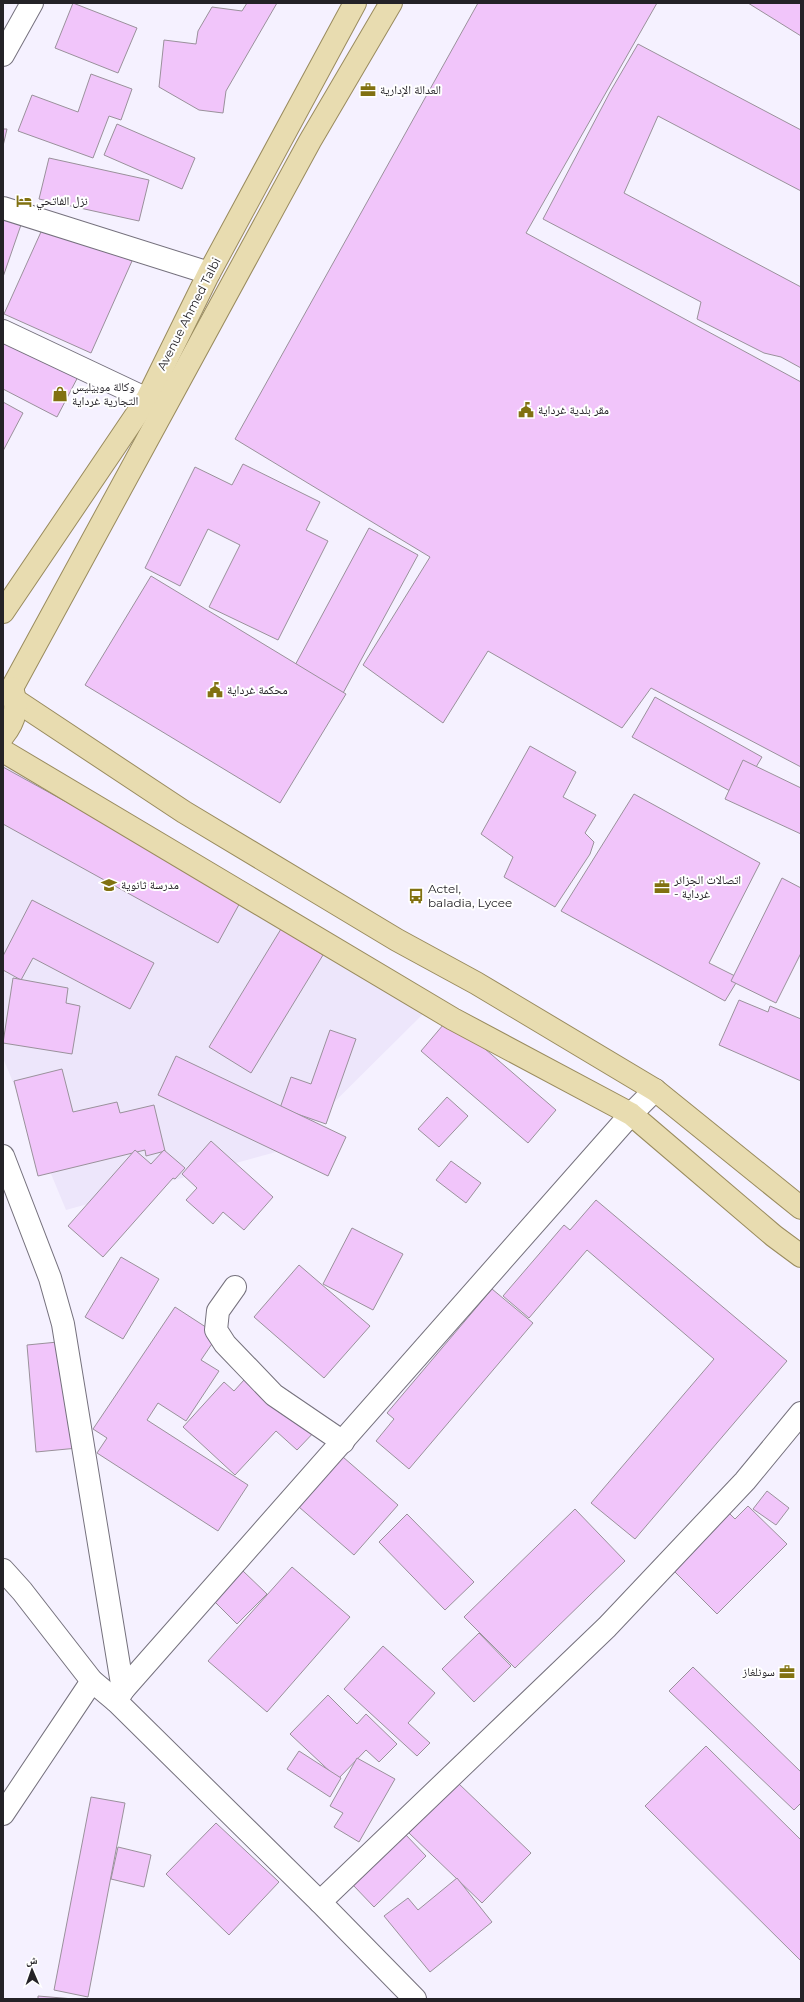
<svg xmlns="http://www.w3.org/2000/svg" width="804" height="2002" font-family="Montserrat,'Noto Naskh Arabic',sans-serif">
	<style>
		.built { fill: #ede6fb }
		.building { fill: #f1c5fa; stroke: #9a919b }
		.lines { fill: none; stroke-linecap: round; stroke-linejoin: round }
		.minor-casing { stroke: #75717d; stroke-width: 24 }
		.major-casing { stroke: #998b5e; stroke-width: 24 }
		.minor { stroke: #fff; stroke-width: 22 }
		.major { stroke: #e8dcb0; stroke-width: 22 }
		.labels { text-anchor: middle; stroke-width: 4; stroke-linejoin: round; paint-order: stroke }
		.poi-label { font-size: 12px; fill: #242227; stroke: #fff; text-anchor: start }
		.street-label { font-size: 12px; fill: #242227; stroke: #fff }
	</style>
	<rect width="100%" height="100%" fill="#f5f1ff"/>
	<polygon class="built" points="3,759 426,1011 287,1149 66,1210 3,1058"/>
	<g class="building">
		<polygon points="73,3 137,28 118,73 55,48"/>
		<polygon points="247,3 277,3 226,91 223,113 199,110 159,87 164,40 196,44 198,31 212,7 242,11"/>
		<polygon points="478,3 657,3 526,233 801,382 801,767 651,688 622,728 488,651 443,723 363,665 430,557 235,439"/>
		<polygon points="748,3 801,3 801,36"/>
		<polygon points="638,44 801,130 801,191 658,116 624,193 801,287 801,368 781,357 764,353 697,319 701,302 543,219 610,92"/>
		<polygon points="91,74 132,89 121,120 109,116 93,158 18,131 32,95 78,112"/>
		<polygon points="117,124 195,158 182,189 104,155"/>
		<polygon points="3,129 7,129 3,146"/>
		<polygon points="49,158 149,180 139,221 39,199"/>
		<polygon points="3,212 23,219 3,277"/>
		<polygon points="45,223 132,261 91,353 4,314"/>
		<polygon points="3,331 81,371 57,417 3,389"/>
		<polygon points="3,402 23,413 3,451"/>
		<polygon points="243,464 320,502 306,530 328,541 278,640 209,607 240,545 208,529 180,586 145,568 195,467 232,485"/>
		<polygon points="369,528 418,555 342,695 293,669"/>
		<polygon points="151,576 346,694 280,803 85,685"/>
		<polygon points="655,697 762,757 739,796 632,737"/>
		<polygon points="530,746 576,772 563,797 596,815 585,833 594,842 590,854 555,907 504,877 513,857 481,834"/>
		<polygon points="743,760 801,788 801,834 725,799"/>
		<polygon points="3,767 242,899 218,943 3,824"/>
		<polygon points="634,794 760,863 709,963 739,978 725,1001 561,911"/>
		<polygon points="782,878 801,888 801,953 776,1003 731,981"/>
		<polygon points="32,900 154,963 130,1009 33,958 21,980 3,970 3,956"/>
		<polygon points="281,929 323,955 251,1073 209,1047"/>
		<polygon points="13,978 68,988 66,1003 80,1006 72,1054 3,1043"/>
		<polygon points="739,1000 768,1012 770,1006 801,1019 801,1081 719,1045"/>
		<polygon points="449,1018 556,1110 528,1143 421,1051"/>
		<polygon points="330,1030 356,1039 326,1124 280,1108 291,1077 311,1084"/>
		<polygon points="176,1056 346,1137 328,1176 158,1095"/>
		<polygon points="62,1069 73,1112 117,1102 120,1113 154,1105 165,1151 146,1156 145,1150 38,1176 14,1081"/>
		<polygon points="447,1097 468,1116 439,1147 418,1129"/>
		<polygon points="211,1141 273,1197 244,1230 223,1212 213,1224 186,1200 197,1188 182,1174"/>
		<polygon points="135,1150 151,1164 164,1150 185,1168 175,1179 173,1178 103,1257 68,1226"/>
		<polygon points="451,1161 481,1183 466,1203 436,1180"/>
		<polygon points="596,1200 787,1361 635,1539 591,1503 714,1359 587,1250 529,1318 503,1296 564,1225 570,1230"/>
		<polygon points="352,1228 403,1254 373,1310 323,1284"/>
		<polygon points="121,1257 159,1279 123,1339 85,1317"/>
		<polygon points="299,1265 370,1326 324,1378 254,1317"/>
		<polygon points="492,1289 533,1323 409,1469 376,1441 394,1419 387,1413"/>
		<polygon points="175,1307 218,1335 201,1360 219,1371 186,1421 158,1403 147,1420 248,1485 218,1531 97,1453 107,1438 93,1429"/>
		<polygon points="68,1341 78,1448 36,1452 27,1345"/>
		<polygon points="254,1369 318,1428 297,1450 276,1431 235,1475 183,1427 224,1382 234,1391"/>
		<polygon points="335,1450 398,1505 354,1555 291,1500"/>
		<polygon points="767,1491 789,1508 776,1525 753,1509"/>
		<polygon points="748,1506 787,1544 717,1614 668,1565 724,1508 735,1519"/>
		<polygon points="575,1509 625,1561 515,1668 464,1617"/>
		<polygon points="407,1514 474,1582 445,1610 379,1542"/>
		<polygon points="292,1567 350,1617 267,1712 208,1661"/>
		<polygon points="243,1571 267,1594 237,1624 213,1600"/>
		<polygon points="479,1633 511,1666 474,1702 442,1669"/>
		<polygon points="383,1646 435,1693 408,1723 430,1743 417,1756 344,1689"/>
		<polygon points="693,1667 801,1772 801,1803 794,1810 669,1691"/>
		<polygon points="328,1695 357,1724 366,1714 397,1744 379,1762 366,1750 338,1779 290,1734"/>
		<polygon points="706,1746 801,1840 801,1961 645,1806"/>
		<polygon points="299,1751 341,1778 330,1797 287,1769"/>
		<polygon points="357,1758 395,1779 359,1842 334,1827 343,1813 330,1806"/>
		<polygon points="458,1783 531,1853 482,1903 409,1833"/>
		<polygon points="91,1797 125,1803 88,1997 54,1990"/>
		<polygon points="216,1823 279,1882 229,1935 166,1874"/>
		<polygon points="405,1834 426,1856 374,1907 353,1885"/>
		<polygon points="118,1847 151,1855 144,1887 111,1879"/>
		<polygon points="457,1878 492,1922 430,1972 384,1916 408,1898 418,1910"/>
		<polygon points="38,1996 74,1999 38,1999"/>
	</g>
	<g class="lines">
		<defs>
			<g id="minor">
				<polyline points="3,55 32,3"/>
				<polyline points="3,208 209,273"/>
				<polyline points="3,331 147,399"/>
				<polyline points="3,1156 50,1278 63,1324 123,1690"/>
				<polyline points="235,1287 218,1311 216,1330 225,1344 274,1395 343,1442"/>
				<polyline points="3,1570 22,1591 92,1681 116,1701 320,1902 415,1999"/>
				<polyline points="116,1701 123,1690 631,1114 655,1090"/>
				<polyline points="3,1814 92,1681"/>
				<polyline points="320,1902 607,1627 745,1481 801,1413"/>
			</g>
			<g id="major">
				<polyline points="3,612 147,399 209,273 355,3"/>
				<polyline points="12,688 310,141 391,3"/>
				<polyline points="15,700 184,812 397,940 476,983 655,1090 801,1208"/>
				<path d="M3 736C16 720 18 707 12 688"/>
				<polyline points="3,751 453,1019 631,1114 774,1236 801,1256"/>
			</g>
		</defs>
		<use href="#minor" class="minor-casing"/>
		<use href="#major" class="major-casing"/>
		<use href="#minor" class="minor"/>
		<use href="#major" class="major"/>
	</g>
	<defs>
		<symbol id="office-bare" viewBox="-9 -9 18 18"><path d="M-6-3h4V-5.5h4V-3h4V5H-6ZM-1-4.5V-3h2v-1.5ZM-6 0V1H6V0Z" fill="#817111" stroke="#fff" stroke-width="2.5" paint-order="stroke"/></symbol>
		<symbol id="hotel-bare" viewBox="-9 -9 18 18"><path d="M-6-4.5h1.5V1H6V5H4.5V3h-9V5H-6ZM-4 0a1.8 1.8 0 1 1 3.6 0ZM.5 0V-2.5h3Q6-2.5 6 0Z" fill="#817111" stroke="#fff" stroke-width="2.5" paint-order="stroke"/></symbol>
		<symbol id="shop-bare" viewBox="-9 -9 18 18"><path d="M-5-2.5h2.3a2.7 3.5 0 0 1 5.4 0H5L5.5 6h-11ZM-1.5-2.5h3a1.5 2.3 0 0 0-3 0Z" fill="#817111" stroke="#fff" stroke-width="2.5" paint-order="stroke"/></symbol>
		<symbol id="civic-bare" viewBox="-9 -9 18 18"><path d="M-.6-6.5H3V-4.5H.6V-3L4-1V1h2V6H-6V1h2V-1L-.6-3ZM-1.2 2.5V6h2.4V2.5Z" fill="#817111" stroke="#fff" stroke-width="2.5" paint-order="stroke"/></symbol>
		<symbol id="school-bare" viewBox="-9 -9 18 18"><path d="M0-5L7-2L0 1L-7-2ZM-4 1L0 2.5L4 1V4Q0 6-4 4Z" fill="#817111" stroke="#fff" stroke-width="2.5" paint-order="stroke"/></symbol>
		<symbol id="bus-bare" viewBox="-9 -9 18 18"><path d="M-5-6H5V4H4V6H2V4H-2V6H-4V4H-5ZM-3.5-4V0h7V-4ZM-3.5 1.2v1.5H-2V1.2ZM2 1.2v1.5H3.5V1.2Z" fill="#817111" stroke="#fff" stroke-width="2.5" paint-order="stroke"/></symbol>
	</defs>
	<g fill-rule="evenodd">
		<use href="#office-bare" x="357" y="79" width="22" height="22"/>
		<use href="#hotel-bare" x="13" y="190" width="22" height="22"/>
		<use href="#shop-bare" x="49" y="383" width="22" height="22"/>
		<use href="#civic-bare" x="515" y="399" width="22" height="22"/>
		<use href="#civic-bare" x="204" y="679" width="22" height="22"/>
		<use href="#school-bare" x="98" y="874" width="22" height="22"/>
		<use href="#office-bare" x="651" y="876" width="22" height="22"/>
		<use href="#bus-bare" x="405" y="885" width="22" height="22"/>
		<use href="#office-bare" x="776" y="1661" width="22" height="22"/>
	</g>
	<g class="labels">
		<g class="poi-label">
			<text x="380" y="94">العدالة الإدارية</text>
			<text x="36" y="205">نزل الفاتحي</text>
			<text x="72" y="391">وكالة موبيليس<tspan x="72" dy="14">التجارية غرداية</tspan></text>
			<text x="538" y="414">مقر بلدية غرداية</text>
			<text x="227" y="694">محكمة غرداية</text>
			<text x="674" y="884">اتصالات الجزائر<tspan x="674" dy="14">- غرداية</tspan></text>
			<text x="121" y="889">مدرسة ثانوية</text>
			<text x="428" y="893">Actel,<tspan x="428" dy="14">baladia, Lycee</tspan></text>
			<text x="775" y="1676" text-anchor="end">سونلغاز</text>
		</g>
		<g class="street-label">
			<text transform="translate(189 314) rotate(-63)" y="4">Avenue Ahmed Talbi</text>
		</g>
	</g>
	<rect width="804" height="2002" fill="none" stroke="#242227" stroke-width="8"/>
	<g transform="translate(32 1970) rotate(358)" stroke="#ffffff" stroke-width="3" paint-order="stroke">
	<path d="M0-3L7 15L0 10L-7 15Z" fill="#242227"/>
	<text y="-6" font-size="11" font-weight="bold" text-anchor="middle" fill="#242227">ش</text>
	</g>
</svg>
